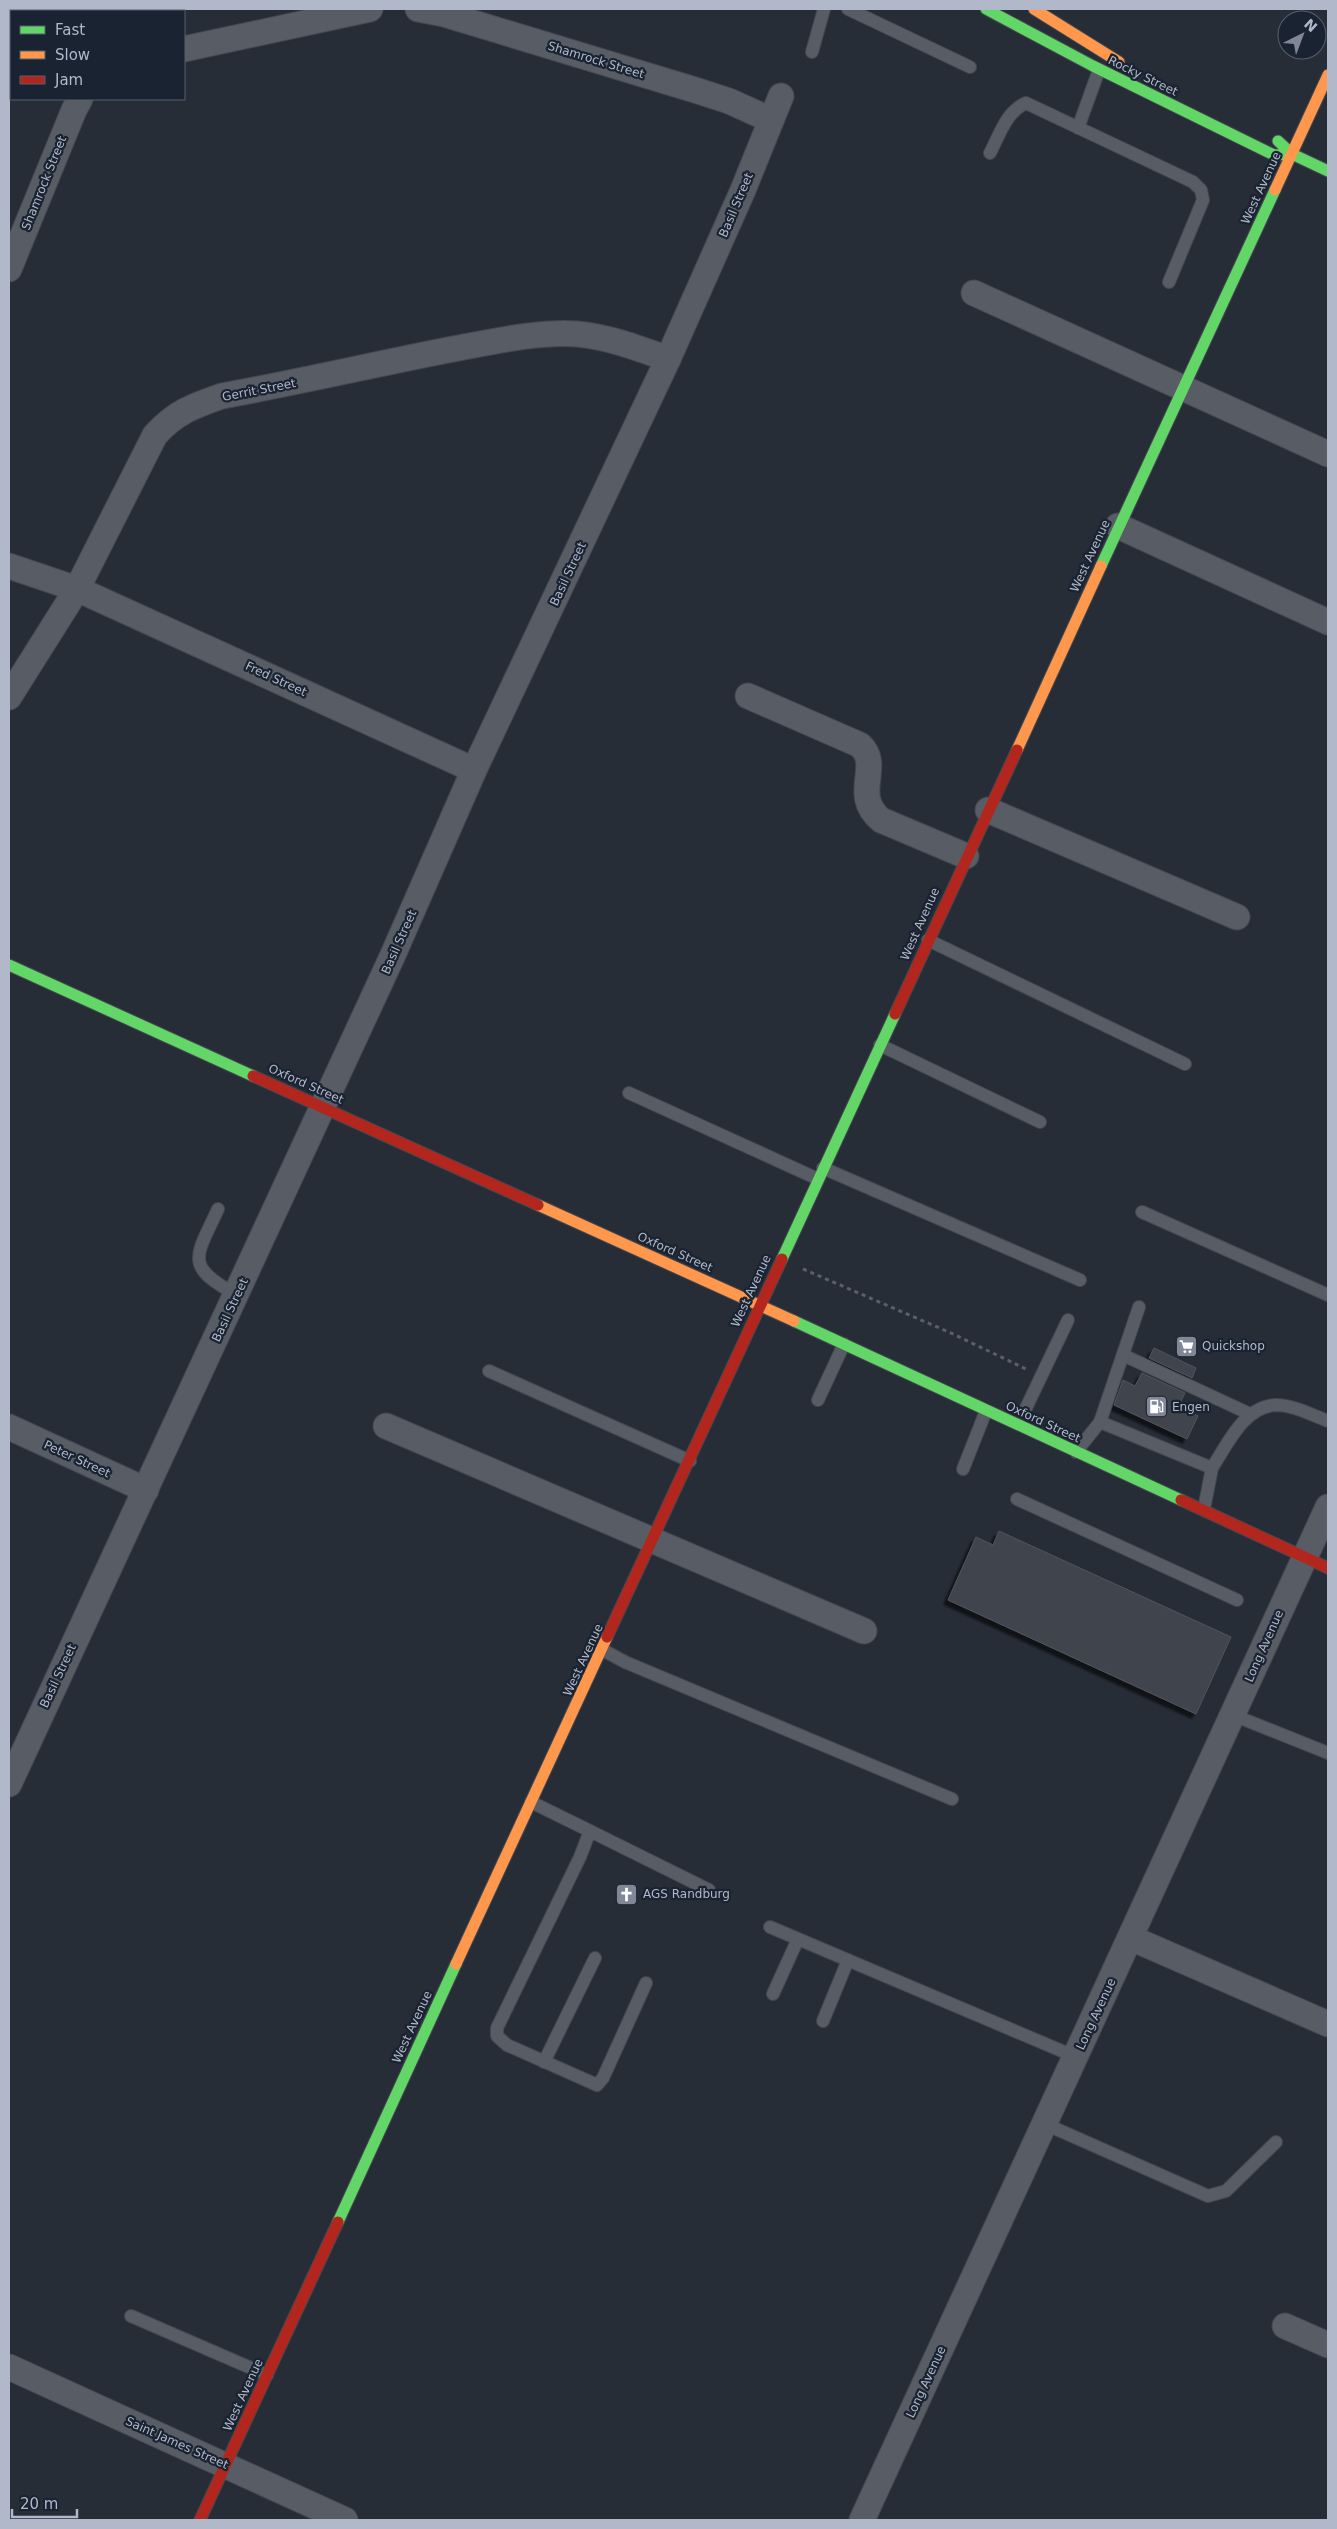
<svg xmlns="http://www.w3.org/2000/svg" width="1337" height="2529" font-family="'DejaVu Sans',sans-serif">
	<style>
		.building { fill: #3f444d; stroke: #4f555f; filter: url(#shadow) }
		.lines { fill: none; stroke-linecap: round; stroke-linejoin: round }
		.lane-casing { stroke: #444850; stroke-width: 14 }
		.street-casing { stroke: #444850; stroke-width: 27 }
		.fast-casing { stroke: #444850; stroke-width: 13 }
		.slow-casing { stroke: #444850; stroke-width: 13 }
		.jam-casing { stroke: #444850; stroke-width: 13 }
		.path { stroke: #5b6068; stroke-width: 3; stroke-dasharray: 4 4; stroke-linecap: butt }
		.lane { stroke: #585c64; stroke-width: 12 }
		.street { stroke: #585c64; stroke-width: 25 }
		.fast { stroke: #63d668; stroke-width: 11 }
		.slow { stroke: #ff974d; stroke-width: 11 }
		.jam { stroke: #b3261e; stroke-width: 11 }
		.labels { text-anchor: middle; stroke-width: 4.5; stroke-linejoin: round; paint-order: stroke }
		.street-label { font-size: 12px; fill: #b1b8c9; stroke: #1a2332 }
		.poi-label { font-size: 12px; fill: #b1b8c9; stroke: #1a2332; text-anchor: start }
	</style>
	<defs>
		<filter id="shadow"><feDropShadow dx="-4.5" dy="4.5" stdDeviation="1" flood-color="#0009"/></filter>
	</defs>
	<rect width="100%" height="100%" fill="#272d37"/>
	<g class="building">
		<polygon points="1154,1348 1196,1368 1192,1378 1149,1358"/>
		<polygon points="1142,1373 1185,1393 1178,1407 1198,1416 1187,1439 1114,1405 1123,1380 1135,1386"/>
		<polygon points="999,1531 1231,1637 1196,1714 948,1600 976,1537 993,1545"/>
	</g>
	<g class="lines">
		<defs>
			<g id="lane">
				<polyline points="848,9 970,67"/>
				<polyline points="812,52 824,9"/>
				<polyline points="1078,128 1099,70"/>
				<path d="M990 153C1000 134 1006 112 1026 103L1193 182 1201 190 1203 200 1169 282"/>
				<polyline points="928,940 1185,1064"/>
				<polyline points="880,1045 1040,1122"/>
				<polyline points="629,1093 818,1179"/>
				<polyline points="823,1168 1080,1280"/>
				<path d="M218 1209C196 1257 183 1266 237 1295"/>
				<polyline points="1142,1212 1328,1295"/>
				<polyline points="1123,1355 1250,1414"/>
				<polyline points="489,1371 690,1461"/>
				<polyline points="818,1400 844,1344"/>
				<polyline points="1026,1408 1068,1320"/>
				<polyline points="1100,1422 1139,1307"/>
				<polyline points="1076,1452 1100,1422 1212,1468 1204,1509"/>
				<path d="M1212 1468C1227 1445 1244 1406 1276 1405 1293 1405 1312 1415 1328 1421"/>
				<polyline points="963,1469 986,1411"/>
				<polyline points="1017,1499 1237,1600"/>
				<polyline points="603,1650 625,1662 952,1799"/>
				<polyline points="1233,1715 1328,1753"/>
				<polyline points="531,1802 590,1831 580,1857 497,2028 497,2036 507,2045 597,2085 603,2078 646,1983"/>
				<polyline points="590,1831 709,1890"/>
				<polyline points="770,1927 1076,2057"/>
				<polyline points="773,1994 798,1939"/>
				<polyline points="823,2021 848,1960"/>
				<polyline points="544,2062 595,1958"/>
				<polyline points="1045,2124 1208,2196 1226,2191 1276,2142"/>
				<polyline points="131,2316 267,2375"/>
			</g>
			<g id="street">
				<polyline points="418,9 444,14 695,90 729,101 771,120"/>
				<polyline points="184,49 370,9"/>
				<polyline points="9,269 74,110 80,99"/>
				<polyline points="974,293 1328,454"/>
				<polyline points="1118,526 1328,622"/>
				<polyline points="9,566 77,589 474,770"/>
				<path d="M748 696 860 745C883 766 850 794 881 820L966 856"/>
				<path d="M9 697 77 589 155 435C176 412 193 406 222 396 299 382 376 364 453 349 491 342 539 331 577 334 609 337 638 348 668 359"/>
				<polyline points="988,810 1237,917"/>
				<polyline points="386,1426 864,1631"/>
				<polyline points="9,1427 146,1490"/>
				<polyline points="9,1784 392,957 474,770 668,359 743,190 781,96"/>
				<polyline points="1131,1938 1328,2024"/>
				<polyline points="1285,2326 1328,2345"/>
				<polyline points="9,2367 345,2520"/>
				<polyline points="862,2520 1328,1507"/>
			</g>
			<g id="fast">
				<polyline points="986,9 1093,66 1274,155 1292,154"/>
				<polyline points="1278,141 1292,154 1328,171"/>
				<polyline points="1101,566 1275,190"/>
				<polyline points="9,965 253,1076"/>
				<polyline points="782,1259 895,1014"/>
				<polyline points="794,1321 1181,1500"/>
				<polyline points="338,2222 456,1964"/>
			</g>
			<g id="slow">
				<polyline points="1034,9 1119,62"/>
				<polyline points="1275,190 1328,75"/>
				<polyline points="1017,750 1101,566"/>
				<polyline points="538,1205 794,1321"/>
				<polyline points="456,1964 607,1637"/>
			</g>
			<g id="jam">
				<polyline points="895,1014 1017,750"/>
				<polyline points="253,1076 538,1205"/>
				<polyline points="1181,1500 1328,1568"/>
				<polyline points="607,1637 782,1259"/>
				<polyline points="200,2520 338,2222"/>
			</g>
		</defs>
		<use href="#lane" class="lane-casing"/>
		<use href="#street" class="street-casing"/>
		<use href="#fast" class="fast-casing"/>
		<use href="#slow" class="slow-casing"/>
		<use href="#jam" class="jam-casing"/>
		<polyline class="path" points="803,1269 951,1333 1026,1369"/>
		<use href="#lane" class="lane"/>
		<use href="#street" class="street"/>
		<use href="#fast" class="fast"/>
		<use href="#slow" class="slow"/>
		<use href="#jam" class="jam"/>
	</g>
	<defs>
		<symbol id="supermarket-square" viewBox="-11 -11 22 22"><rect x="-9" y="-9" width="18" height="18" rx="4" fill="#818796" stroke="#1a2332"/><path d="M-6-5.5h2.5l.6 2H6L4.5 2H-2.5L-4.4-4H-6ZM-1.5 3.2a1.3 1.3 0 1 0 .1 0ZM3 3.2a1.3 1.3 0 1 0 .1 0Z" fill="#fff"/></symbol>
		<symbol id="fuel-square" viewBox="-11 -11 22 22"><rect x="-9" y="-9" width="18" height="18" rx="4" fill="#818796" stroke="#1a2332"/><path d="M-5.5-6h7V0h2V4h1.3V-2.5L3-4.5l.8-.8L6-3V5H2.5V1h-1V6h-7ZM-4.2-4.7v3.2H.2V-4.7Z" fill="#fff"/></symbol>
		<symbol id="church-square" viewBox="-11 -11 22 22"><rect x="-9" y="-9" width="18" height="18" rx="4" fill="#818796" stroke="#1a2332"/><path d="M-1.2-6h2.4v3.5h3.3v2.4h-3.3V6h-2.4V-.1h-3.3v-2.4h3.3Z" fill="#fff"/></symbol>
	</defs>
	<g fill-rule="evenodd">
		<use href="#supermarket-square" x="1174" y="1334" width="25" height="25"/>
		<use href="#fuel-square" x="1144" y="1394" width="25" height="25"/>
		<use href="#church-square" x="614" y="1882" width="25" height="25"/>
	</g>
	<g class="labels">
		<g class="street-label">
			<text transform="translate(596 60) rotate(17)" y="4">Shamrock Street</text>
			<text transform="translate(1143 76) rotate(26)" y="4">Rocky Street</text>
			<text transform="translate(44 183) rotate(-68)" y="4">Shamrock Street</text>
			<text transform="translate(1261 188) rotate(-65)" y="4">West Avenue</text>
			<text transform="translate(736 205) rotate(-67)" y="4">Basil Street</text>
			<text transform="translate(259 390) rotate(-11)" y="4">Gerrit Street</text>
			<text transform="translate(1090 556) rotate(-65)" y="4">West Avenue</text>
			<text transform="translate(568 574) rotate(-65)" y="4">Basil Street</text>
			<text transform="translate(276 679) rotate(25)" y="4">Fred Street</text>
			<text transform="translate(920 924) rotate(-66)" y="4">West Avenue</text>
			<text transform="translate(399 942) rotate(-66)" y="4">Basil Street</text>
			<text transform="translate(306 1084) rotate(24)" y="4">Oxford Street</text>
			<text transform="translate(675 1252) rotate(24)" y="4">Oxford Street</text>
			<text transform="translate(751 1291) rotate(-65)" y="4">West Avenue</text>
			<text transform="translate(230 1310) rotate(-65)" y="4">Basil Street</text>
			<text transform="translate(1043 1422) rotate(25)" y="4">Oxford Street</text>
			<text transform="translate(77 1459) rotate(25)" y="4">Peter Street</text>
			<text transform="translate(1264 1646) rotate(-66)" y="4">Long Avenue</text>
			<text transform="translate(583 1660) rotate(-65)" y="4">West Avenue</text>
			<text transform="translate(58 1676) rotate(-65)" y="4">Basil Street</text>
			<text transform="translate(1096 2014) rotate(-65)" y="4">Long Avenue</text>
			<text transform="translate(412 2027) rotate(-65)" y="4">West Avenue</text>
			<text transform="translate(926 2382) rotate(-65)" y="4">Long Avenue</text>
			<text transform="translate(243 2395) rotate(-65)" y="4">West Avenue</text>
			<text transform="translate(177 2443) rotate(24)" y="4">Saint James Street</text>
		</g>
		<g class="poi-label">
			<text x="1202" y="1350">Quickshop</text>
			<text x="1172" y="1411">Engen</text>
			<text x="643" y="1898">AGS Randburg</text>
		</g>
	</g>
	<rect width="1337" height="2529" fill="none" stroke="#b1b8c9" stroke-width="20"/>
	<rect x="10" y="10" width="175" height="90" fill="#1a2332" stroke="#565f6e"/>
	<rect x="20" y="26" width="25" height="8" fill="#63d668" stroke="#565f6e"/>
	<text x="55" y="35" font-size="15" fill="#b1b8c9">Fast</text>
	<rect x="20" y="51" width="25" height="8" fill="#ff974d" stroke="#565f6e"/>
	<text x="55" y="60" font-size="15" fill="#b1b8c9">Slow</text>
	<rect x="20" y="76" width="25" height="8" fill="#b3261e" stroke="#565f6e"/>
	<text x="55" y="85" font-size="15" fill="#b1b8c9">Jam</text>
	<g transform="translate(1302 35) rotate(42)"><circle r="24" fill="#1a2332" stroke="#565f6e"/>
	<path d="M0-4L9 19L0 12L-9 19Z" fill="#818796"/>
	<text y="-8" font-size="14" font-weight="bold" text-anchor="middle" fill="#b1b8c9">N</text>
	</g>
	<path d="M12 2509v8h65v-8" fill="none" stroke="#b1b8c9" stroke-width="2.5"/>
	<text x="20" y="2509" font-size="15" fill="#b1b8c9" stroke="#1a2332" stroke-width="4" paint-order="stroke">20 m</text>
</svg>
